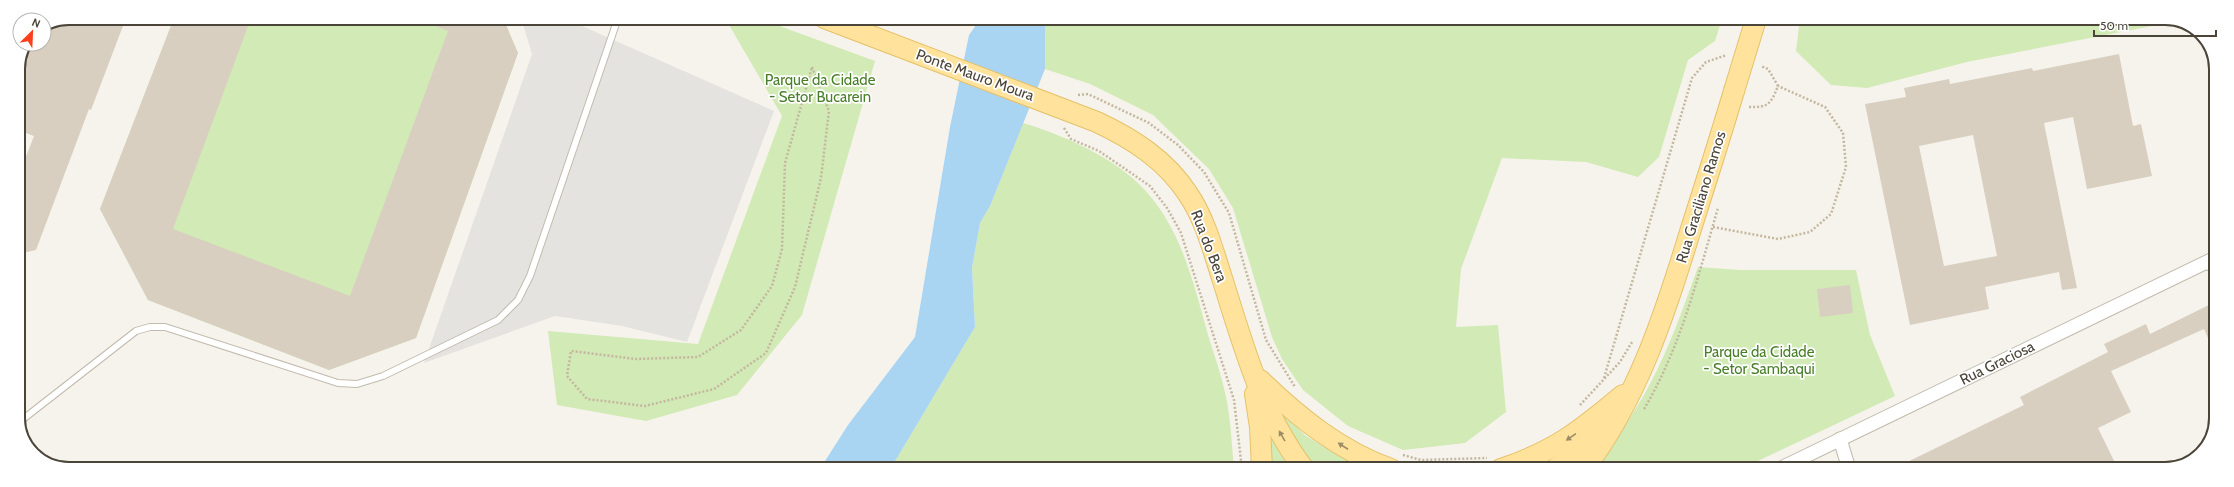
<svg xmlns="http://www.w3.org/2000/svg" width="2234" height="487" font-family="Cabin,sans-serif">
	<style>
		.green { fill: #d2eab5 }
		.parking { fill: #e5e3e0 }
		.water { fill: #a9d4f2 }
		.building { fill: #d8cfc1; fill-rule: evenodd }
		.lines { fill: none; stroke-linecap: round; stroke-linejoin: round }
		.lane-casing { stroke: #c2bbae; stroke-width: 8 }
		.street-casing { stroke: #c2bbae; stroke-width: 15 }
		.primary-casing { stroke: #e6c16a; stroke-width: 22 }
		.path { stroke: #c4b79f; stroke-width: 2.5; stroke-dasharray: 2 2; stroke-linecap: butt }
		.lane { stroke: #fff; stroke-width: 6 }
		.street { stroke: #fff; stroke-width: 13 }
		.primary { stroke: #ffe39c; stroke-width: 20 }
		.primary-bridge-casing { stroke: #e6c16a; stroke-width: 22; stroke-linecap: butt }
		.primary-bridge { stroke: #ffe39c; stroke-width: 20 }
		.oneway { fill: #9c8c66 }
		.labels { text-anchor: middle; stroke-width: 3.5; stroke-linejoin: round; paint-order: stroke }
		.street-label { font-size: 15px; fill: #4b4439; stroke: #fff }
		.park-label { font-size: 15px; fill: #4a7f2a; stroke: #fff }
		.rim { fill: none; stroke: #4b4439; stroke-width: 2 }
	</style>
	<rect width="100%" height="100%" fill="#f6f3ec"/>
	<g class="green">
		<polygon points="174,18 503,18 518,53 416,338 329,370 148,300 100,209"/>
		<polygon points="725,18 758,18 875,61 802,315 737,395 646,421 557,405 548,331 698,344 782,116"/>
		<polygon points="1045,18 1609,19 1644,24 1664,19 1722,19 1715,41 1688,60 1659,157 1638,177 1586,162 1502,158 1461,269 1456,327 1498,325 1506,412 1465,443 1403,450 1348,426 1303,390 1282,359 1272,337 1233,208 1209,169 1153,115 1090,84 1045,69"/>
		<polygon points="1800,19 2175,19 2178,21 1967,62 1867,88 1831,85 1796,51"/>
		<path d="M1023 123C1062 135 1107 154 1138 183 1180 223 1193 281 1208 335 1215 357 1223 380 1227 402 1231 424 1232 447 1234 469L891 468 975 327 972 268 980 223 990 206Z"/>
		<path d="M1698 267 1740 270H1856L1870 335 1895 396 1741 469H1594C1614 441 1635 413 1651 382 1670 346 1684 306 1698 267Z"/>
		<polygon points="1279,410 1306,436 1361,469 1316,469 1301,451"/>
		<polygon points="1267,423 1285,461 1291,469 1271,469 1271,457"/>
	</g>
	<polygon class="parking" points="521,18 564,18 774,111 687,342 622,326 555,316 424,363 532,54"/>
	<g class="water">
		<polygon points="981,18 1045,18 1045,69 990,206 980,223 972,268 975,327 891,468 811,468 825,461 848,425 915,337 950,127 969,35"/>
		<polygon points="1609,19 1664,19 1644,24"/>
	</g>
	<g class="building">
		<polygon points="69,18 126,18 91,110 89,109 36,250 18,254 18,177 34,136 18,130 18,68 28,44 44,44 44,28"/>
		<polygon points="174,18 251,18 173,229 350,296 448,31 416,18 503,18 518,53 416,338 329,370 148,300 100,209"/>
		<path d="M2119 54 2133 126 2141 124 2152 176 2087 189 2073 117 2044 123 2077 288 2062 290 2059 272 1985 287 1989 309 1910 325 1865 104 1906 97 1904 88 1949 79 1950 84 2032 68 2033 71ZM1973 135 1997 256 1944 266 1919 146Z"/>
		<polygon points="1850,285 1853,313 1820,317 1817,289"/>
		<polygon points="2215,302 2215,354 2204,329 2111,371 2131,412 2098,428 2118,469 1893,469 2024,405 2020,397 2108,352 2104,344 2146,324 2150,334"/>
	</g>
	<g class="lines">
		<defs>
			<g id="lane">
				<polyline points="2204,265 2215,270"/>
				<polyline points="18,423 136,331 150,327 165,327 338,383 357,384 383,376 498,320 518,300 530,276 618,18"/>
			</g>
			<g id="street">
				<polyline points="1840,439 1849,469"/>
				<polyline points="1779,469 2215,258"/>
			</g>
			<g id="primary">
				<path d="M824 18 1097 122C1133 139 1166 160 1188 194 1205 219 1213 250 1222 278 1243 344 1261 413 1304 469"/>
				<path d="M1260 380C1298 417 1340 451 1391 469"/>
				<polyline points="1255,394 1260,427 1262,469"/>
				<path d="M1501 469C1555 451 1580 431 1623 395"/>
				<polyline points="1555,469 1583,447 1600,427"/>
				<path d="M1584 469C1637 400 1665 314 1690 232 1705 185 1720 138 1734 91"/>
			</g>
		</defs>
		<use href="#lane" class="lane-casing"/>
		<use href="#street" class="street-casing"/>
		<use href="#primary" class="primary-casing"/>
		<g class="path">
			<polygon points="812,67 829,111 821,178 795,287 766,353 714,389 645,406 587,399 567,376 571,351 636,359 698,357 741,330 772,286 782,249 785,163"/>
			<polyline points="1078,95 1088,94 1149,123 1178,145 1204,172 1229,213 1266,340 1295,387"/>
			<path d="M1749 107C1769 108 1771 103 1778 86L1768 69 1761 66"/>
			<polyline points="1064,128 1071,139 1099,151 1150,186 1167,208 1181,233 1234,400 1242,469"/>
			<polyline points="1713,227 1778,239 1810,232 1831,214 1846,167 1843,133 1825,107 1778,86"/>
			<polyline points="1604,378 1692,78 1706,62 1727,55"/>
			<polyline points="1580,405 1620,362 1632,342"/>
			<path d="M1644 409C1681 347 1698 276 1718 208"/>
			<polyline points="1403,455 1421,460 1487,458"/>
			<polyline points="1336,469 1340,464"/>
		</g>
		<use href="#lane" class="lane"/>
		<use href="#street" class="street"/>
		<use href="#primary" class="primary"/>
		<defs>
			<polyline id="primary-bridge" points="1734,91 1756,19"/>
		</defs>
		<use href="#primary-bridge" class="primary-bridge-casing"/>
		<use href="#primary-bridge" class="primary-bridge"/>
	</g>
	<defs><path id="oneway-solid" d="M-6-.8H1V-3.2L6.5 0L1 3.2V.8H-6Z"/></defs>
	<g class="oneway">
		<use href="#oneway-solid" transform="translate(1282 436) rotate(-120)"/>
		<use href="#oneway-solid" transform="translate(1571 437) rotate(145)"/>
		<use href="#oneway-solid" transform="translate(1343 446) rotate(-147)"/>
	</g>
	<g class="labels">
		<g class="street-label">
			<text transform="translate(975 75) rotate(20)" y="5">Ponte Mauro Moura</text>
			<text transform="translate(1701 197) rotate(-73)" y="5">Rua Graciliano Ramos</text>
			<text transform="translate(1209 246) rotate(69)" y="5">Rua do Bera</text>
			<text transform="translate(1997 363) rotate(-26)" y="5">Rua Graciosa</text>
		</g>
		<g class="park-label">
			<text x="820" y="85">Parque da Cidade<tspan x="820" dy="17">- Setor Bucarein</tspan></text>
			<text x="1759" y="357">Parque da Cidade<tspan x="1759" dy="17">- Setor Sambaqui</tspan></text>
		</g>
	</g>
	<path d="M0 0H2234V487H0ZM69 25H2165A44 44 0 0 1 2209 69V418A44 44 0 0 1 2165 462H69A44 44 0 0 1 25 418V69A44 44 0 0 1 69 25Z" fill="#fff" fill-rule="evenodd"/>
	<path class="rim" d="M69 25H2165A44 44 0 0 1 2209 69V418A44 44 0 0 1 2165 462H69A44 44 0 0 1 25 418V69A44 44 0 0 1 69 25Z"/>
	<g transform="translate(32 32) rotate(24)"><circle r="19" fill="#ffffff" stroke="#b7b4b0"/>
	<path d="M0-3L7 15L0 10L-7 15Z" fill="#fc3f1d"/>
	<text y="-6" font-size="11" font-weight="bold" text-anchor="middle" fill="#4b4439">N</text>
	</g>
	<path d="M2094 30v6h122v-6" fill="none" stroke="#4b4439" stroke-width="2"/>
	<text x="2100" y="30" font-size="12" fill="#4b4439" stroke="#ffffff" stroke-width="3" paint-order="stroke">50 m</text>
</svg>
